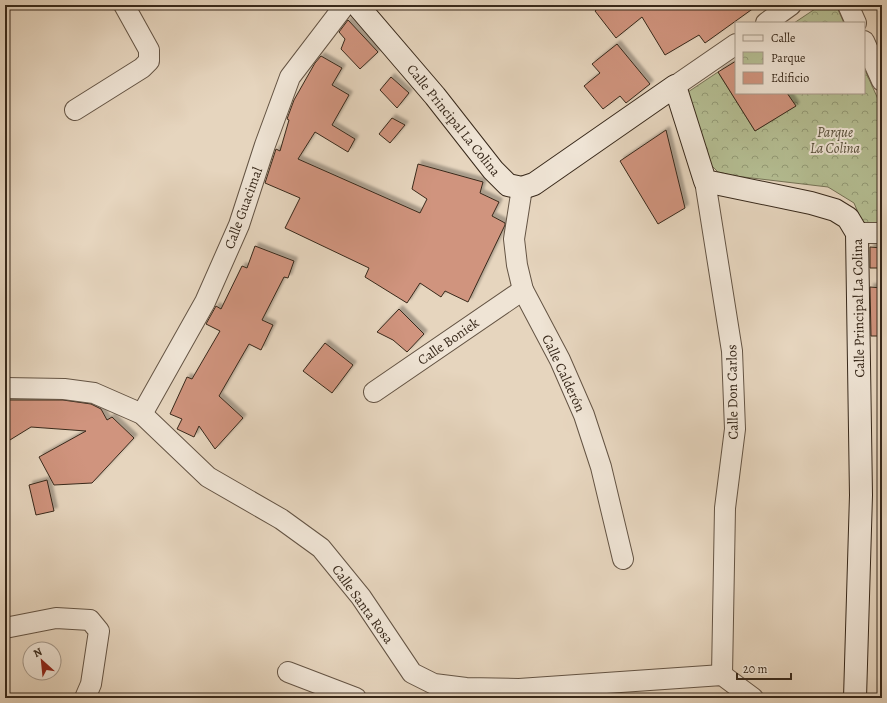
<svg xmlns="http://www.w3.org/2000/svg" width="887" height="703" font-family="Alegreya,serif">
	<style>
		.park { fill: url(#park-crowns); stroke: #767356 }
		.building { fill: #d0947e; stroke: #38291b; filter: url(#shadow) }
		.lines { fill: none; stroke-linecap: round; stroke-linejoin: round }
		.street-casing { stroke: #645444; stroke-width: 22 }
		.secondary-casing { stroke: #38291b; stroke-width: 24 }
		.street { stroke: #efe4d5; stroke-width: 20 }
		.secondary { stroke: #efe4d5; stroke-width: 22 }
		.labels { text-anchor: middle; stroke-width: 4; stroke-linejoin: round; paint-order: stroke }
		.street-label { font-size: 14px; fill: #38291b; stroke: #efe4d5 }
		.park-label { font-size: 14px; font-style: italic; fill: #574e39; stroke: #efe4d5 }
	</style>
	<defs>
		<pattern id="park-crowns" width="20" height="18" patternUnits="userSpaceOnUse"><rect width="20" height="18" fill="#b4bd92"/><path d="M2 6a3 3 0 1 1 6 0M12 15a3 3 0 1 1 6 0" fill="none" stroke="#939a76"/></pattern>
		<filter id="shadow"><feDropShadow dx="3.5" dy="-3.5" stdDeviation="1" flood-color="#0004"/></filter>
	</defs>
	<rect width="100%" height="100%" fill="#e6d5be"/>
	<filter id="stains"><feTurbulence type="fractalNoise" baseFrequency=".005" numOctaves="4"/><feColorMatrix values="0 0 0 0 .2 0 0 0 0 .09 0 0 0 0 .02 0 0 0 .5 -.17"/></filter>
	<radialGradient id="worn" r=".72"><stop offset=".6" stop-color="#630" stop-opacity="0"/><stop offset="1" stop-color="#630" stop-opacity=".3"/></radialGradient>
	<g class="park">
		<polygon points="821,5 836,5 844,23 794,23"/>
		<polygon points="864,68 882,108 882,224 863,224 854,203 828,187 735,176 718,172 711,165 688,92 718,72 755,131 795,106 787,93 864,93"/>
	</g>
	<g class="building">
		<polygon points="602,5 758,5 705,43 699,35 665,55 642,17 616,38 595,11"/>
		<polygon points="348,20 378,52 360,69 341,49 345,39 339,32"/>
		<polygon points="617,44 650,84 626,103 620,96 603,109 584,86 600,73 592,64"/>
		<polygon points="321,56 342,68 332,85 349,95 332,125 355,139 348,152 315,132 298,159 420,213 427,199 412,189 418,164 483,182 480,193 499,202 492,216 505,223 505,225 468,302 445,291 441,297 420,283 407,303 365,277 369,268 285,228 300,198 265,183 276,149 280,151 289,120 287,119 294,100 315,63"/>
		<polygon points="736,61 736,93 787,93 796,106 755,131 718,72"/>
		<polygon points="391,77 409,93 397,108 380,90"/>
		<polygon points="392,118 405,125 390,143 379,134"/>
		<polygon points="666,130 685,208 658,224 620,161"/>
		<polygon points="255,246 294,261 288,278 284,277 262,320 273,325 261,350 249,344 219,396 243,418 215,449 199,426 194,437 177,429 182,419 170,414 187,377 192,379 220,331 206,324 216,306 221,309 242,266 247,268"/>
		<polygon points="870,247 882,248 882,268 870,268"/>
		<polygon points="870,287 882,288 882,336 871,336"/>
		<polygon points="399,309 424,334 407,352 393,340 377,332"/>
		<polygon points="325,343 353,365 332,393 303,371"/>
		<polygon points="5,400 63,400 91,404 101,409 107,420 112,417 134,438 92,483 54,485 39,457 86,431 31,427 5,443"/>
		<polygon points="47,480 54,511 36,515 29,485"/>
	</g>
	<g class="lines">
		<defs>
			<g id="street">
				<polyline points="848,5 856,23"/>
				<polyline points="766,23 791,5"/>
				<polyline points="864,41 882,81"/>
				<polyline points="675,86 736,44"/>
				<polyline points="75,110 142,68 149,61 149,50 124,5"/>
				<polyline points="705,181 732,351 735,429 725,508 722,675"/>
				<polyline points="522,188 514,239 517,265 523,290 560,360 584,415 601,467 623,559"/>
				<polyline points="857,233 882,233"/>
				<polyline points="5,388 64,389 94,393 142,414 208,477 281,519 321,548 361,597 412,673 434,684 466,688 519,689 722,675 753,698"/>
				<polyline points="374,392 523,290"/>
				<polyline points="142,414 205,302 239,225 265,145 290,77 345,5"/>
				<polyline points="5,628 56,618 90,620 99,631 91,684 85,698"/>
				<polyline points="288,672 356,698"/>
			</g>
			<polyline id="secondary" points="357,5 435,96 493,170 508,185 522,188 534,184 675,86 705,181 811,203 835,210 848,218 857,233 861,495 855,698"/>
		</defs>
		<use href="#street" class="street-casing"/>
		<use href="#secondary" class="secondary-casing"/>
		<use href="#street" class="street"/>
		<use href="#secondary" class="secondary"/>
	</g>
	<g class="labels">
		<g class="street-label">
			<text transform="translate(454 120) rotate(51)" y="5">Calle Principal La Colina</text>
			<text transform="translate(243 208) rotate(-70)" y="5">Calle Guacimal</text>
			<text transform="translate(858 308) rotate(-91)" y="5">Calle Principal La Colina</text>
			<text transform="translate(448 341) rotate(-35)" y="5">Calle Boniek</text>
			<text transform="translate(564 373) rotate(65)" y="5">Calle Calderón</text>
			<text transform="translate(732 392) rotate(-91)" y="5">Calle Don Carlos</text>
			<text transform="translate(363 604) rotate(54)" y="5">Calle Santa Rosa</text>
		</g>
		<g class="park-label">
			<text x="835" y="137">Parque<tspan x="835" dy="16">La Colina</tspan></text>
		</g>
	</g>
	<rect width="887" height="703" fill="none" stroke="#e6d5be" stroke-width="20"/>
	<rect x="6" y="6" width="875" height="691" fill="none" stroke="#38291b" stroke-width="2"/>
	<rect x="10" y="10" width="867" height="683" fill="none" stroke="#38291b"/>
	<rect x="735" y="22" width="130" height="72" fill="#efe4d5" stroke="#a6998b"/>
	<rect x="743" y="35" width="20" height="6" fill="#efe4d5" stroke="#a6998b"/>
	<text x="771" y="42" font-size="12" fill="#38291b">Calle</text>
	<rect x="743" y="52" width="20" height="12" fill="url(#park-crowns)" stroke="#a6998b"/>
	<text x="771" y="62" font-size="12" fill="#38291b">Parque</text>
	<rect x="743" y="72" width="20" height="12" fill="#d0947e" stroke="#a6998b"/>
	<text x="771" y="82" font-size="12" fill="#38291b">Edificio</text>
	<g transform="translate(42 661) rotate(333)"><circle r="19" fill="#efe4d5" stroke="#a6998b"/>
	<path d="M0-3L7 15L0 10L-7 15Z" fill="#8f2418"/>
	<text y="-6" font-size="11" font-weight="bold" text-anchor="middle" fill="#38291b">N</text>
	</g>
	<path d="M737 673v6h54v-6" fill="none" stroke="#38291b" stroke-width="2"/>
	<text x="743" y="673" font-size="12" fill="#38291b" stroke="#efe4d5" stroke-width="3" paint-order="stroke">20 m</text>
	<rect width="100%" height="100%" filter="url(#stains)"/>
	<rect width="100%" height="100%" fill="url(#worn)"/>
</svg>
